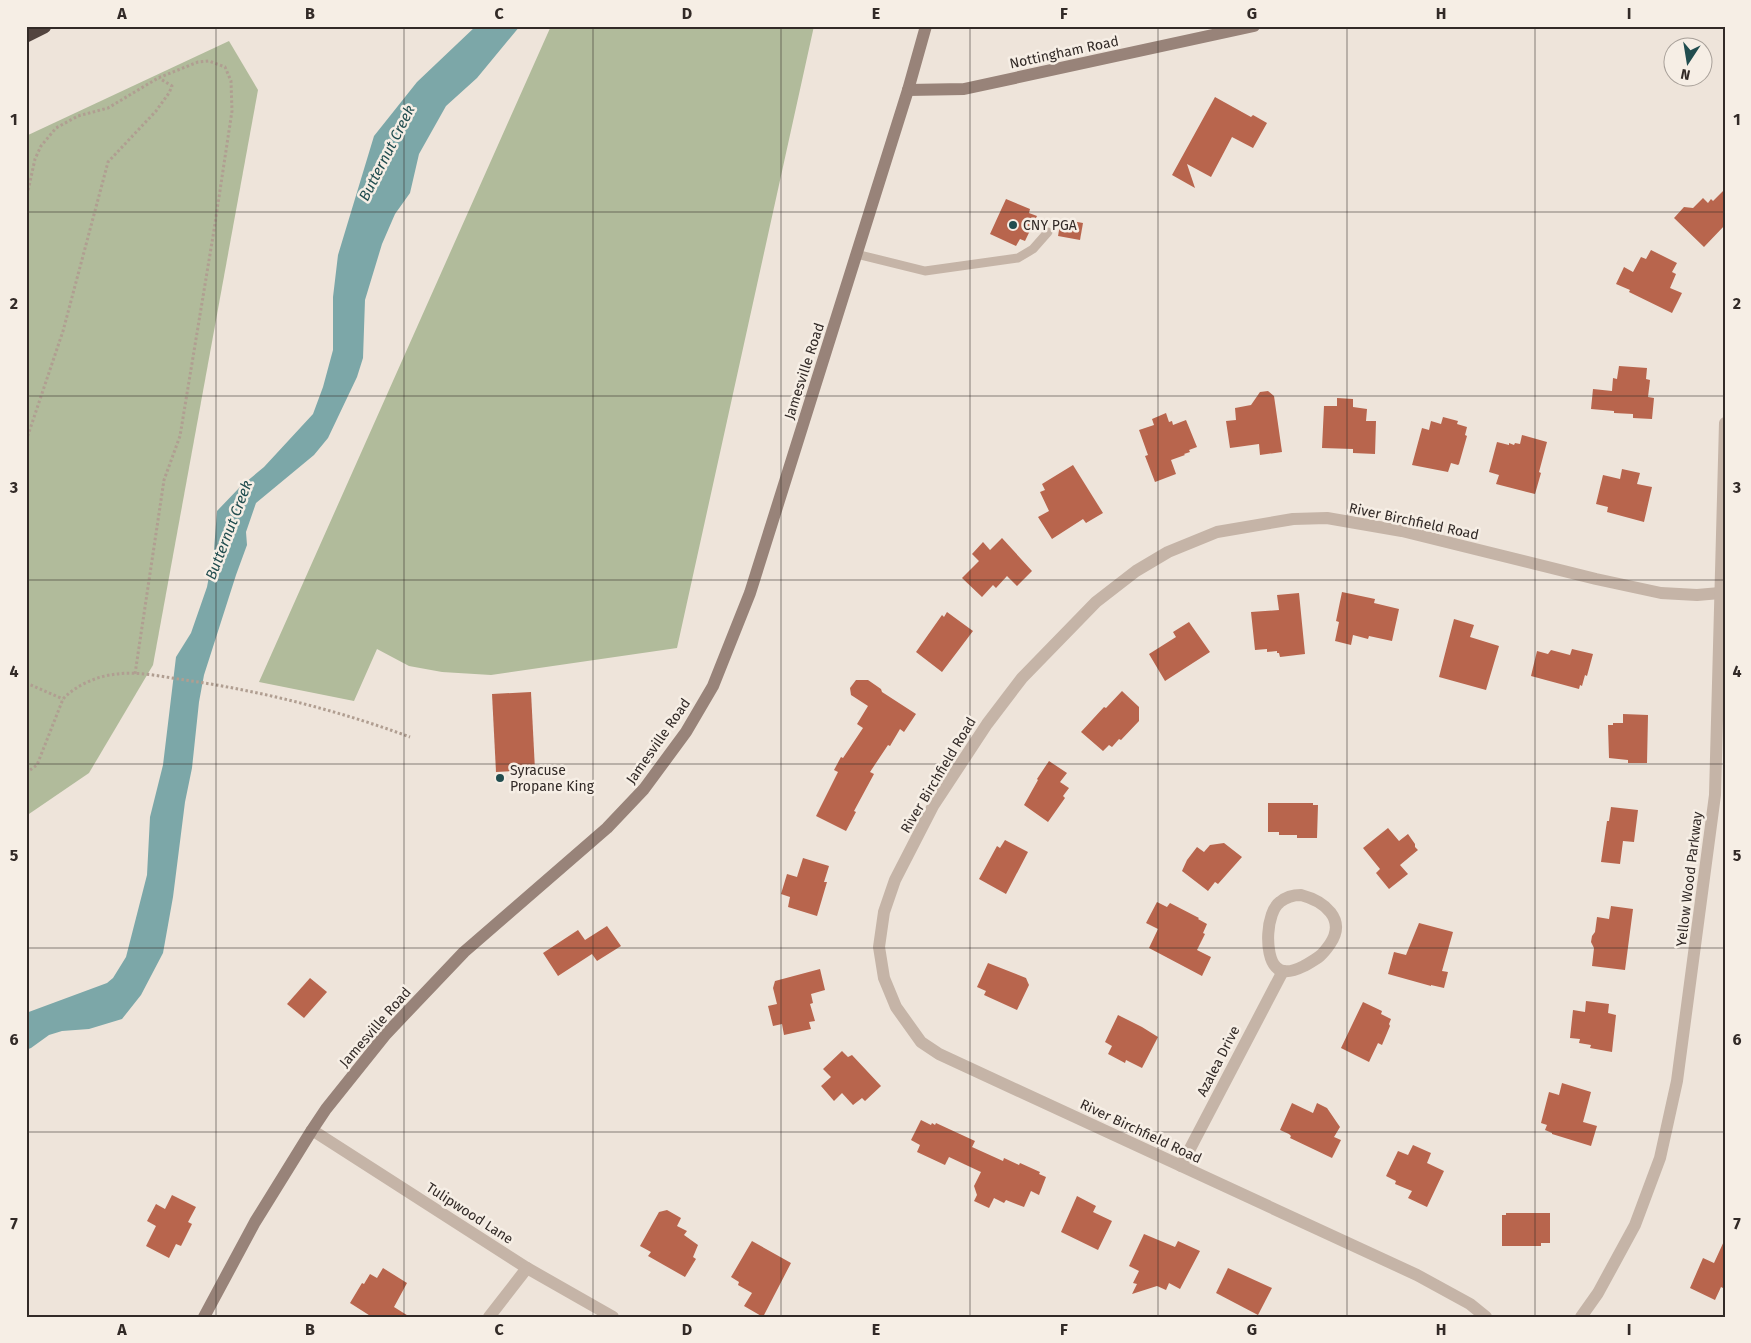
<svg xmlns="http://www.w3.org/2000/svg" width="1751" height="1343" font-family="'Fira Sans',sans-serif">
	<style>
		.green { fill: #b1bb9b }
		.water { fill: #7ca7a8 }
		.building { fill: #b8654d }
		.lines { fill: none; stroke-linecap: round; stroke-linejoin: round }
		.path { stroke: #b09e91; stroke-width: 3; stroke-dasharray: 2.5 2.5; stroke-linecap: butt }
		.lane { stroke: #c5b4a7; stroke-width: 9 }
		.street { stroke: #c5b4a7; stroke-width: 12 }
		.secondary { stroke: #988379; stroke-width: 12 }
		.highway { stroke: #52443f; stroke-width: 15 }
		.grid { fill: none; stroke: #322a27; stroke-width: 1; stroke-opacity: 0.55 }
		.poi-dot { fill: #214d4f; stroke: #f6eee5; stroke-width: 2 }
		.labels { text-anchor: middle; stroke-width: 5; stroke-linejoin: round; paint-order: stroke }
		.street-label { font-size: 14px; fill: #322a27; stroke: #f6eee5 }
		.poi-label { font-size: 14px; fill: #322a27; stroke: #f6eee5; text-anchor: start }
		.water-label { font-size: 15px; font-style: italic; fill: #214d4f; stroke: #f6eee5 }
		.neatline { fill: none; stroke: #322a27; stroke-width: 2 }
		.grid-label { font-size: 16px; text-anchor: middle; font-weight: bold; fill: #322a27 }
	</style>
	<rect width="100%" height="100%" fill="#eee4da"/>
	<g class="green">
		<polygon points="551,26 814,26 677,648 491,675 442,672 409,666 377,649 354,701 259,682"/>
		<polygon points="229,41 258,90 153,665 89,773 26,816 26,136"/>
	</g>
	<polygon class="water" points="476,26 520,26 477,78 446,106 419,154 410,193 395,214 382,244 365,300 363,358 357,377 328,438 314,455 256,503 246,532 247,545 236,575 204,675 199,702 192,768 185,802 173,897 163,953 141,995 122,1019 89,1029 62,1031 49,1035 31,1048 26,1050 26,1013 107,983 113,978 126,957 147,875 150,817 163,765 176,657 191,633 207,587 214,550 217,511 240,487 264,467 313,414 323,387 333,350 333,297 338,255 374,136 417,82"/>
	<g class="building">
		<polygon points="1215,97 1251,117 1253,115 1267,123 1253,148 1232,137 1211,177 1187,164 1195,188 1172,175"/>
		<polygon points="1725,189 1725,225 1704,247 1674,218 1684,207 1693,208 1703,198 1708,203 1711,199 1713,201"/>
		<polygon points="1006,199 1030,209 1029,213 1037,216 1025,241 1020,239 1016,246 990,234"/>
		<polygon points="1061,219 1083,223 1080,240 1058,236"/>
		<polygon points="1651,250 1677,263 1672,272 1676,274 1670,288 1682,293 1672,313 1629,292 1630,290 1616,284 1624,267 1633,272 1641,257 1646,259"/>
		<polygon points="1619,366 1647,368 1646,379 1650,380 1648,397 1654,398 1652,419 1633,418 1633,414 1614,413 1614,411 1591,409 1593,389 1612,391 1613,378 1617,379"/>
		<polygon points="1268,391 1274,396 1282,452 1260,455 1259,444 1230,448 1226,421 1236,420 1235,408 1251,405 1260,392"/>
		<polygon points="1337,398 1353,399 1353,407 1367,409 1366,421 1376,421 1375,454 1353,453 1353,449 1322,448 1324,406 1337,406"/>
		<polygon points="1166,413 1169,422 1172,421 1173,425 1186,420 1197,447 1189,450 1190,452 1184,454 1185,455 1171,460 1176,474 1155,482 1145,456 1148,455 1139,430 1154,425 1152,419"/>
		<polygon points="1443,417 1458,421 1457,424 1467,427 1465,435 1467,436 1459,464 1458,465 1451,463 1448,472 1412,465 1422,428 1429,430 1431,421 1441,424"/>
		<polygon points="1522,435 1547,442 1539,472 1541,473 1535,494 1496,484 1499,475 1489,472 1497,442 1509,445 1509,443 1514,445 1515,443 1520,444"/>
		<polygon points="1073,465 1103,513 1086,523 1083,519 1052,539 1038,517 1049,511 1040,492 1045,490 1042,484"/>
		<polygon points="1622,469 1640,473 1637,484 1652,487 1644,522 1607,512 1608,507 1596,504 1603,475 1620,479"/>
		<polygon points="1002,538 1032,571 1017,586 1007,576 996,588 993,585 982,597 962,578 979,561 972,554 983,542 990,550"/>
		<polygon points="1342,592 1375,599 1374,603 1399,609 1392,641 1369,636 1368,639 1353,635 1351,645 1335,641 1339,622 1336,621"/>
		<polygon points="1299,593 1305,654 1280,657 1279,653 1277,653 1277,651 1267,652 1267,649 1255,650 1251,612 1279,610 1277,595"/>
		<polygon points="947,612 973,631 942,672 916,652 942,615 944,617"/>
		<polygon points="1454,619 1474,625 1470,637 1499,646 1486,690 1439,677"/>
		<polygon points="1189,622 1210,652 1165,681 1149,654 1176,637 1173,632"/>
		<polygon points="1572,649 1593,654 1587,676 1585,675 1582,686 1580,685 1579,689 1531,676 1537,651 1548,654 1551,650 1570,655"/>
		<polygon points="856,680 868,680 881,689 882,692 916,714 904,732 900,729 890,746 888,745 870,772 874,774 854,811 856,812 846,831 816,816 838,772 834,770 841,757 843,758 863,728 857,724 868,706 851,695 850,688"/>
		<polygon points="1122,691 1139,707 1139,721 1121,740 1119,739 1112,747 1109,745 1103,751 1081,732 1104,707 1106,708"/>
		<polygon points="531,692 535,770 496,772 492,694"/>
		<polygon points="1623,714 1648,715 1647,763 1628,763 1628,760 1609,758 1608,725 1613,725 1613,723 1623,723"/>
		<polygon points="1049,761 1067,773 1060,782 1069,788 1063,796 1065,798 1048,822 1024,805 1038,780 1037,779"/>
		<polygon points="1268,803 1313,803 1313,805 1318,805 1317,838 1297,838 1297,835 1279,835 1279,832 1268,832"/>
		<polygon points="1611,807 1638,810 1634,842 1623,841 1620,864 1601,862 1607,821 1609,821"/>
		<polygon points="1388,828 1399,841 1408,834 1415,844 1415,847 1418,850 1400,865 1408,874 1389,889 1376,873 1380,869 1363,848"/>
		<polygon points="1005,840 1028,852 1006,894 979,879 997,846 1000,848"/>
		<polygon points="1224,843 1242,857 1218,884 1215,882 1208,891 1182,871 1187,860 1197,847 1204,852 1210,845"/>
		<polygon points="803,858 829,866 824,882 827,882 817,916 788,907 790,897 781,894 787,874 797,877"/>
		<polygon points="1157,902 1167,907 1170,903 1199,918 1198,919 1207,924 1203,933 1205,934 1197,950 1211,957 1202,976 1149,948 1158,929 1146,923"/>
		<polygon points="1611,906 1633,909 1625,970 1592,966 1594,948 1591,942 1592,936 1595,932 1597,917 1609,919"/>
		<polygon points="1419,923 1453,932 1442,971 1448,972 1444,988 1431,985 1431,986 1388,974 1394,952 1406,955"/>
		<polygon points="607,926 621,946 597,961 592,954 558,976 543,953 578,930 585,940"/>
		<polygon points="988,963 1026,978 1029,985 1017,1010 984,995 986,991 977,987"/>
		<polygon points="820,969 825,990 811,994 813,1003 810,1004 815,1021 809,1022 811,1029 784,1035 782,1024 773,1026 768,1006 777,1004 773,988 775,981"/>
		<polygon points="310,978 327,992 304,1018 287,1004"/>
		<polygon points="1586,1001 1609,1004 1608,1013 1616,1015 1612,1052 1590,1048 1591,1045 1579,1043 1580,1039 1570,1038 1573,1010 1585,1012"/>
		<polygon points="1363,1002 1382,1011 1381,1014 1391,1019 1389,1024 1390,1026 1382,1045 1378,1043 1369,1062 1341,1048"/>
		<polygon points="1118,1015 1142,1027 1158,1037 1142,1068 1126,1060 1125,1063 1108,1054 1112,1046 1105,1042"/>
		<polygon points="842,1051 848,1057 852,1055 881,1086 865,1101 862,1098 853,1105 842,1093 834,1101 821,1086 831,1077 823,1069"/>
		<polygon points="1562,1083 1591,1092 1583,1122 1597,1126 1591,1146 1552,1134 1552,1133 1545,1130 1547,1125 1541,1123 1549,1092 1559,1095"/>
		<polygon points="1292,1103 1313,1113 1317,1103 1327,1108 1340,1127 1334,1137 1341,1140 1332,1158 1290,1138 1291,1136 1289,1134 1280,1130"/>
		<polygon points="921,1120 931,1125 932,1123 935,1125 936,1123 975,1141 972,1147 1003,1161 1004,1158 1019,1165 1020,1163 1040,1172 1039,1174 1046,1177 1039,1195 1031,1191 1024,1207 1006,1200 1004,1203 994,1198 989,1208 974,1201 977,1195 974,1186 981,1172 949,1157 945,1165 917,1152 920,1145 911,1140"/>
		<polygon points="1413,1145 1431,1153 1427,1163 1444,1171 1427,1207 1408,1198 1412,1191 1395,1184 1396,1181 1386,1176 1398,1151 1408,1155"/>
		<polygon points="172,1195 196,1207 188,1222 192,1224 181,1246 176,1244 169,1258 146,1246 156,1226 147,1221 156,1204 165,1209"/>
		<polygon points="1077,1196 1096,1206 1093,1212 1112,1221 1098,1250 1061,1232"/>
		<polygon points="667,1210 681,1218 677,1226 687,1231 684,1235 698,1245 693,1257 696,1259 685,1277 648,1256 651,1252 640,1246 659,1212"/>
		<polygon points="1506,1213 1550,1213 1550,1243 1541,1243 1541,1246 1502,1246 1502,1215 1506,1215"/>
		<polygon points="1144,1234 1175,1247 1178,1241 1200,1251 1180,1289 1169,1283 1166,1290 1157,1286 1132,1294 1137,1284 1133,1283 1139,1271 1129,1266"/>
		<polygon points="1725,1239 1725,1289 1721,1287 1715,1300 1690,1288 1703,1258 1714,1263"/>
		<polygon points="752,1241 791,1263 763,1317 744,1306 752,1293 738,1285 739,1282 731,1277"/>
		<polygon points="383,1268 407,1283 394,1307 410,1317 372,1317 350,1303 362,1283 364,1284 370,1274 377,1278"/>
		<polygon points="1228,1268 1272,1288 1258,1315 1216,1293"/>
	</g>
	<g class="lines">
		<g class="path">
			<polyline points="26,200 35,159 41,146 56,128 78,116 108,108 158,78 198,62 209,61 225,67 231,81 232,111 214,230 180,436 164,480 135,674"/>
			<polyline points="26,441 63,331 108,162 156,111 169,93 172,86 159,78"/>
			<polyline points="26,683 63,699"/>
			<path d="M26 773 37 765 63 699C76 685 97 676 117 674 139 671 163 677 185 680 261 691 337 710 410 737"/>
		</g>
		<polyline class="lane" points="856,254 925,271 1018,258 1033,249 1048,232"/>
		<g class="street">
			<path d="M1301 895C1324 901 1347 919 1330 944 1321 957 1318 958 1304 966 1296 970 1283 975 1276 967 1264 955 1266 912 1280 902 1286 897 1294 895 1301 895Z"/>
			<polyline points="312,1130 527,1268 613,1317"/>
			<polyline points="1181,1166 1283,971"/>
			<polyline points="489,1317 527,1268"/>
			<polyline points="1486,1317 1470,1304 1417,1275 939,1054 921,1042 896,1007 884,978 879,947 884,912 895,880 933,806 987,724 1022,678 1096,602 1136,571 1168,552 1217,532 1293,519 1327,518 1402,531 1596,579 1661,593 1697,595 1720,593"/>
			<polyline points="1581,1317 1598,1293 1635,1225 1660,1158 1677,1081 1715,795 1725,423"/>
		</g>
		<g class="secondary">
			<polyline points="908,90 964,89 1254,26"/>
			<polyline points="204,1317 255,1222 312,1130 326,1109 386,1034 464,952 607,828 644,789 686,732 713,686 750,593 908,90 926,26"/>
		</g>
		<polyline class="highway" points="26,35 44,26"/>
	</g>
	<path class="grid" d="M216 26V1317M404 26V1317M593 26V1317M781 26V1317M970 26V1317M1158 26V1317M1347 26V1317M1535 26V1317M26 212H1725M26 396H1725M26 580H1725M26 764H1725M26 948H1725M26 1132H1725"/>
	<g class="poi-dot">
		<circle cx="1013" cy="225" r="5"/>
		<circle cx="500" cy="778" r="5"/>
	</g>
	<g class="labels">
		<g class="street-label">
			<text transform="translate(1064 52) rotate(-12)" y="5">Nottingham Road</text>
			<text transform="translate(804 371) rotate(-72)" y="5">Jamesville Road</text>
			<text transform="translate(1414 521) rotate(12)" y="5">River Birchfield Road</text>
			<text transform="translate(658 741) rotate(-55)" y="5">Jamesville Road</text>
			<text transform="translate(938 775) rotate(-59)" y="5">River Birchfield Road</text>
			<text transform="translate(1689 879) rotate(-83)" y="5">Yellow Wood Parkway</text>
			<text transform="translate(375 1027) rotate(-49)" y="5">Jamesville Road</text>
			<text transform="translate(1218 1061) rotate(-63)" y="5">Azalea Drive</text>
			<text transform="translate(1141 1131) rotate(25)" y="5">River Birchfield Road</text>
			<text transform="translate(470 1213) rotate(33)" y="5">Tulipwood Lane</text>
		</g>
		<g class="poi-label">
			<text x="1023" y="230">CNY PGA</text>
			<text x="510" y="775">Syracuse<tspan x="510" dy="16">Propane King</tspan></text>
		</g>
		<g class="water-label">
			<text transform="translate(387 153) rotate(-63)" y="5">Butternut Creek</text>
			<text transform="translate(229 530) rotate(-69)" y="5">Butternut Creek</text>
		</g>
	</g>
	<rect width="1751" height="1343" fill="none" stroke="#f6eee5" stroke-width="55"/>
	<g transform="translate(1688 62) rotate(192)"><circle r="24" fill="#f6eee5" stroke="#a8a099"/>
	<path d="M0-4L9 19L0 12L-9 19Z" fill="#214d4f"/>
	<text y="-8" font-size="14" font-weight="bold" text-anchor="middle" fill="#322a27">N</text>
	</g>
	<rect x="28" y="28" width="1696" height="1288" class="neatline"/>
	<g class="grid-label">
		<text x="122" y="19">A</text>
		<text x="310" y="19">B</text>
		<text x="499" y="19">C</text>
		<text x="687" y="19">D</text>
		<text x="876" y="19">E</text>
		<text x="1064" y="19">F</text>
		<text x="1252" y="19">G</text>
		<text x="1441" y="19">H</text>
		<text x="1629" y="19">I</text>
		<text x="14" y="125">1</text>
		<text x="1737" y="125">1</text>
		<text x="14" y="309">2</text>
		<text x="1737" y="309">2</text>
		<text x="14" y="493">3</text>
		<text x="1737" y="493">3</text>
		<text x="14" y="677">4</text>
		<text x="1737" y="677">4</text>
		<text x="14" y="861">5</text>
		<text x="1737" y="861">5</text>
		<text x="14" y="1045">6</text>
		<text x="1737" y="1045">6</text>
		<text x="14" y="1229">7</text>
		<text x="1737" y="1229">7</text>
		<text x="122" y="1335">A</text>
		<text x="310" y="1335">B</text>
		<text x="499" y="1335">C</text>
		<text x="687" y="1335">D</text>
		<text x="876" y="1335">E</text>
		<text x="1064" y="1335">F</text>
		<text x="1252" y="1335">G</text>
		<text x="1441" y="1335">H</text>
		<text x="1629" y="1335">I</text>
	</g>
</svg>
